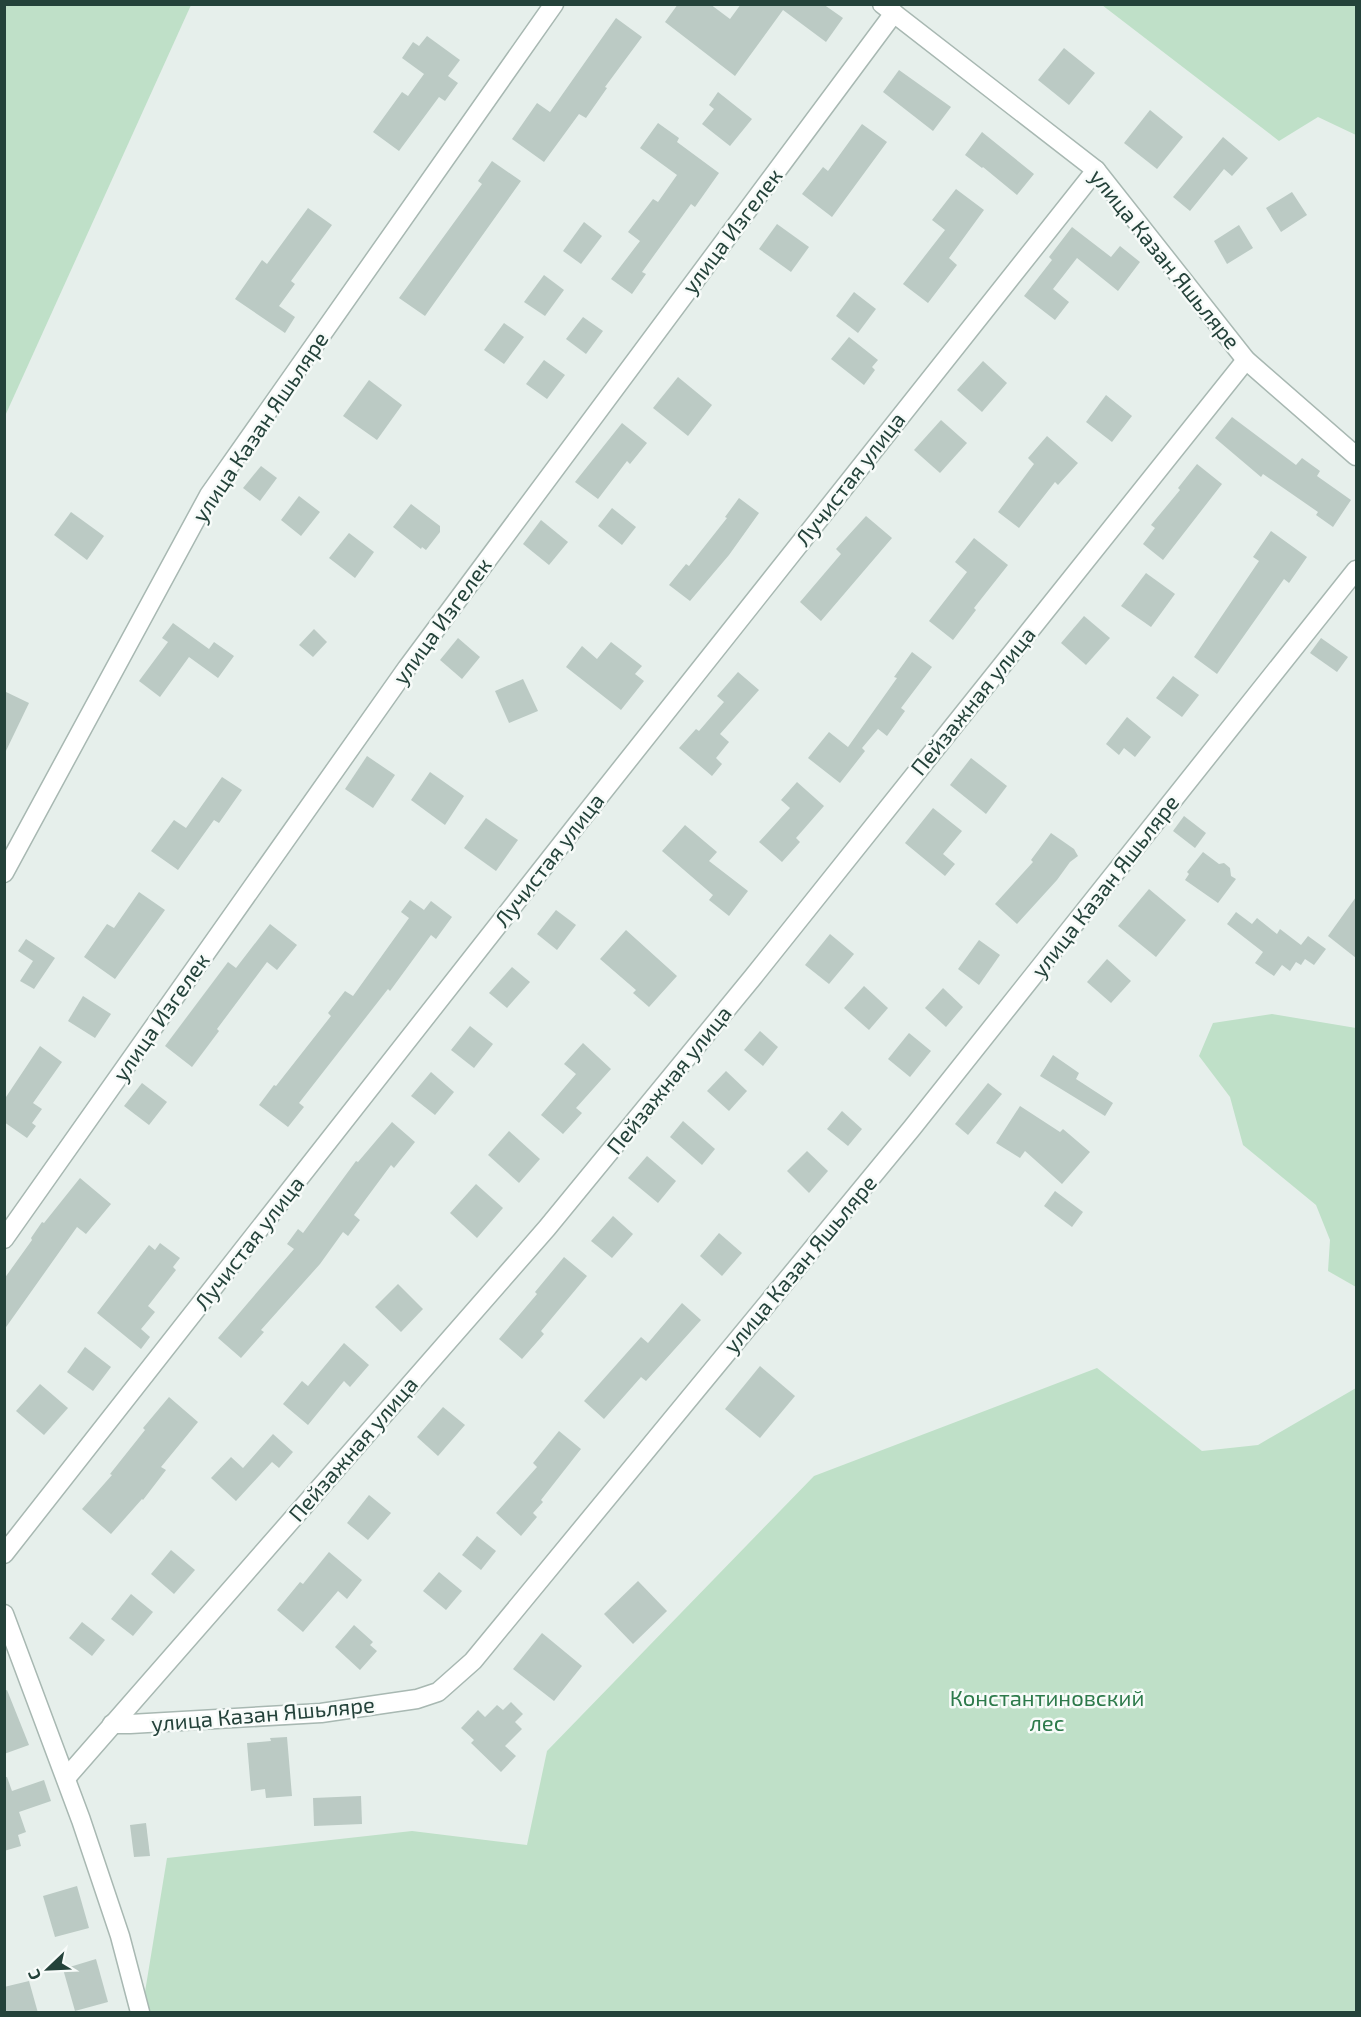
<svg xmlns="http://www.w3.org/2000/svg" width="1361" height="2017" font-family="'Exo 2',sans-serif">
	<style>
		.green { fill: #bfe0c8 }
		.building { fill: #bbcac4 }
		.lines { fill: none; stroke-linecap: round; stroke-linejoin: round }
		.street-casing { stroke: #a8b8b2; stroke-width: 21 }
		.street { stroke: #fff; stroke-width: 18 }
		.labels { text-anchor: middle; stroke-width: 5; stroke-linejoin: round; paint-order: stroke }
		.street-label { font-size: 22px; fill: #24423a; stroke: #f7fbf9 }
		.park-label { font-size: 22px; fill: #2d7a4b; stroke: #f7fbf9 }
	</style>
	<rect width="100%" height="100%" fill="#e6efeb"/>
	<g class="green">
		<polygon points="5,4 191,5 5,416 4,5"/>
		<polygon points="1102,5 1356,5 1356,135 1318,117 1279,141"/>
		<polygon points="1272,1014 1356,1028 1356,1287 1328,1271 1330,1240 1316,1205 1243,1145 1230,1097 1199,1056 1213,1023"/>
		<polygon points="1097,1368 1202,1451 1258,1445 1356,1388 1356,2012 143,2012 142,2010 167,1858 412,1831 527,1845 547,1751 814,1476"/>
	</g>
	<g class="building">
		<polygon points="678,4 710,4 730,19 741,4 823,4 843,18 826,42 783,10 735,76 665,22"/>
		<polygon points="616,18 642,37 605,87 607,88 586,118 579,114 544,162 512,139 537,103 550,112"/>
		<polygon points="427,36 460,60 448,76 458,83 445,101 439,97 399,151 373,132 402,92 408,96 424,74 402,58 413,42 419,46"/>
		<polygon points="1064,48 1095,73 1069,105 1038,80"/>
		<polygon points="899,70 951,107 933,131 883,92"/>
		<polygon points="718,92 752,119 730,146 702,124 714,109 709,105"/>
		<polygon points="1150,110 1183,137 1157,169 1124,143"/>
		<polygon points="658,123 679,138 677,142 719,173 695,207 691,204 642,272 646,274 632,294 611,279 640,241 628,232 653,199 658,202 677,175 640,148"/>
		<polygon points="862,124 887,142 832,217 802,194 823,167 828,171"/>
		<polygon points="982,132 1034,174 1017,195 983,167 982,168 965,155"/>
		<polygon points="1223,137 1248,158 1232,176 1224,169 1190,211 1173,197"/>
		<polygon points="492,161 521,181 425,316 399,298 482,184 478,181"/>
		<polygon points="956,189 984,210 949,258 957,265 928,303 903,284 945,230 932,220"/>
		<polygon points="1292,192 1307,215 1281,232 1266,208"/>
		<polygon points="308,208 332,225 291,281 295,284 279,306 295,317 285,333 235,299 262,260 267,264"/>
		<polygon points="584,222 602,236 581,264 563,251"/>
		<polygon points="777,224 809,247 791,272 759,249"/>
		<polygon points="1239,225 1253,248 1227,264 1214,241"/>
		<polygon points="1072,227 1111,257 1120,246 1140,262 1118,291 1077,258 1053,289 1069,302 1055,320 1024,296 1052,260 1049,257"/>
		<polygon points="544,275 564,290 545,316 524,302"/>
		<polygon points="854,292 876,309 858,333 836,316"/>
		<polygon points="583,317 603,331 586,354 566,339"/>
		<polygon points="504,323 524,337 504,364 484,350"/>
		<polygon points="849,337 878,360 872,367 875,370 864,385 831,359"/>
		<polygon points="544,360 565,375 547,399 526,384"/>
		<polygon points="983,361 1007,383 982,412 957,390"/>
		<polygon points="678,377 712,405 688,436 653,408"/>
		<polygon points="369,380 402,405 377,440 343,416"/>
		<polygon points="1106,395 1132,416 1112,442 1086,422"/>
		<polygon points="1232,417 1296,465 1302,458 1320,471 1317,476 1351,500 1333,527 1316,515 1318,512 1263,474 1261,477 1215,438"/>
		<polygon points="941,420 967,443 940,473 914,450"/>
		<polygon points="622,423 647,443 630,464 627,461 598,499 575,482"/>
		<polygon points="1047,436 1078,463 1058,485 1055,482 1019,528 998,512 1034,464 1028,458"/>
		<polygon points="1197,464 1222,484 1163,560 1143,544 1155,528 1151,525 1180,490 1178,488"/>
		<polygon points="261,466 277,478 260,501 243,488"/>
		<polygon points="299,496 320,512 301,536 281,520"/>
		<polygon points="739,498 759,513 729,555 690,601 669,585 686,564 689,566 727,518 725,517"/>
		<polygon points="411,504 440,526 440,532 426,550 422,547 421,549 393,527"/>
		<polygon points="612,508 636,527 622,545 598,526"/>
		<polygon points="71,512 104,536 87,560 54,535"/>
		<polygon points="866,516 892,538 821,621 800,602 841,554 836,549"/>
		<polygon points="541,520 568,542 549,565 523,544"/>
		<polygon points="1271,531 1307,557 1289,583 1284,579 1217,674 1194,657 1259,561 1253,557"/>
		<polygon points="349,533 374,552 355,578 329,558"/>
		<polygon points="974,538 1008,565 974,608 976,610 953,640 929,621 967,572 955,562"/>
		<polygon points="1146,573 1175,594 1151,627 1121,606"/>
		<polygon points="1084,616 1110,638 1086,665 1061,643"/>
		<polygon points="173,623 209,649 214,642 234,656 218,678 189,657 160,697 139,681 168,642 162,638"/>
		<polygon points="314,629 327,642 313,657 299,645"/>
		<polygon points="458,638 480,657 462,679 440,660"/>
		<polygon points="1321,638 1348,657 1337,672 1310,653"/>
		<polygon points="611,642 642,666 635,674 644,681 621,710 566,667 582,646 597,659"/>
		<polygon points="912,652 932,667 901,708 905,711 887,736 878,729 862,748 865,751 840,783 808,758 829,732 848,747 897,678 894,677"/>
		<polygon points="738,672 759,690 720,734 729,742 716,758 722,764 712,776 679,748 696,729 699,731 724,702 717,696"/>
		<polygon points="1173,676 1199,695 1182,717 1156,698"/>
		<polygon points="523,679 538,711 509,723 495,691"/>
		<polygon points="4,691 29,703 4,755"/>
		<polygon points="1127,717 1151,737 1135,757 1124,748 1119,755 1106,744"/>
		<polygon points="367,756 395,775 373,808 345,789"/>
		<polygon points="971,758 1007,786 986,814 950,785"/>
		<polygon points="430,772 464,796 445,825 411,800"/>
		<polygon points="222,777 242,790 219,823 214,820 178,870 151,851 174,820 186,828"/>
		<polygon points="797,782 824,806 796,838 800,842 782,862 759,842 790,808 781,800"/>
		<polygon points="933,808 962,831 943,854 955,864 945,876 905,843"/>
		<polygon points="1184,816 1206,833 1195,848 1173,831"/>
		<polygon points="486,818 518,840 496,871 464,848"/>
		<polygon points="685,825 717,852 709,861 748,891 729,916 709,900 713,895 662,851"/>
		<polygon points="1051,833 1074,849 1078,856 1070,862 1057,880 1017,924 995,904 1033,862 1031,860"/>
		<polygon points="1203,852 1219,864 1224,863 1230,868 1231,876 1236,879 1218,903 1185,880 1189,874 1187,872"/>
		<polygon points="1149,889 1186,920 1156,957 1118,926"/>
		<polygon points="139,892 165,910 115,979 84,957 107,924 114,928"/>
		<polygon points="1356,897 1356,958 1328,936"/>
		<polygon points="410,900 424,910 431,901 452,917 436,939 431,935 390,991 388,989 338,1053 299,1103 304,1107 288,1127 259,1105 274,1085 276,1086 331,1016 328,1013 345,991 353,996 409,918 401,912"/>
		<polygon points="556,910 576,925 557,950 537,934"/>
		<polygon points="1236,912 1252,924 1257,918 1277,934 1280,929 1301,945 1308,936 1326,949 1314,965 1305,959 1301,965 1296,962 1290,971 1282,965 1274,976 1255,963 1263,952 1227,924"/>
		<polygon points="270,924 297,945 277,970 267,962 217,1029 219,1031 192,1067 165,1046 228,962 236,968"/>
		<polygon points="626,930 677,976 649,1007 633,993 636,990 600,959"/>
		<polygon points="830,934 854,954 829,984 805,965"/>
		<polygon points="26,939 55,958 34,989 20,981 33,961 18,951"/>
		<polygon points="979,940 1000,955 979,985 958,969"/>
		<polygon points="1107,959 1131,981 1111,1003 1087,982"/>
		<polygon points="512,967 530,982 507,1008 489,993"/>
		<polygon points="864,986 888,1008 869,1030 844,1008"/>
		<polygon points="943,988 963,1007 946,1027 925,1008"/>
		<polygon points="83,996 111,1014 95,1038 68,1021"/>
		<polygon points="470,1026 493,1044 474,1068 451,1050"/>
		<polygon points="760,1031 778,1047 763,1066 744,1050"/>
		<polygon points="909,1033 931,1051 910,1077 888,1059"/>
		<polygon points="583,1043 611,1069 576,1108 582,1113 563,1134 541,1115 576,1074 564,1064"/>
		<polygon points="40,1046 62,1062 33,1103 42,1109 32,1123 36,1126 27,1138 4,1122 4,1100"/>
		<polygon points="1053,1055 1079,1073 1076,1079 1113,1103 1105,1116 1040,1076"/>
		<polygon points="726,1071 747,1091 729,1111 707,1091"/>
		<polygon points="431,1072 454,1092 435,1115 411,1096"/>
		<polygon points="142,1083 167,1102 149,1125 124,1106"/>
		<polygon points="988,1083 1002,1094 968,1135 955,1124"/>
		<polygon points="1020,1106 1060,1132 1063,1129 1090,1152 1062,1184 1025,1151 1020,1158 996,1143"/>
		<polygon points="842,1111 862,1129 848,1146 827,1129"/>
		<polygon points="683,1121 715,1149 702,1165 670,1137"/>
		<polygon points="392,1122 415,1142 394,1168 391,1165 354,1215 360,1220 348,1236 343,1232 320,1264 261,1330 264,1332 241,1358 218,1338 294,1249 287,1244 298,1229 303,1233 356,1161 358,1162"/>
		<polygon points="509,1131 540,1159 519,1183 488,1155"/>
		<polygon points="807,1151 828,1171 809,1193 787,1171"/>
		<polygon points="647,1156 676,1181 658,1203 628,1178"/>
		<polygon points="80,1178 111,1204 86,1234 77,1227 4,1330 4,1279 32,1240 31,1238 42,1222 44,1223"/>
		<polygon points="476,1184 503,1208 477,1238 450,1213"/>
		<polygon points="1055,1191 1083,1212 1072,1227 1044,1206"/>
		<polygon points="613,1216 633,1234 612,1258 591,1241"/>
		<polygon points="719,1233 742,1253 722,1276 700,1256"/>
		<polygon points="160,1243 180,1258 173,1267 176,1270 148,1306 155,1312 141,1329 150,1337 141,1349 97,1313 149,1245 155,1250"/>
		<polygon points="564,1257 587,1276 541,1331 544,1334 522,1359 499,1339 537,1294 535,1292"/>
		<polygon points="398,1284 423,1309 401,1332 375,1307"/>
		<polygon points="682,1303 701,1320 646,1381 641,1377 604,1419 584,1401 641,1337 648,1343"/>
		<polygon points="344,1343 369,1365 350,1387 344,1381 308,1425 283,1404 302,1381 308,1386"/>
		<polygon points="85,1347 111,1367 93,1391 67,1372"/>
		<polygon points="760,1366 795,1396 760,1438 725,1409"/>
		<polygon points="40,1384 68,1408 44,1435 16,1411"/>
		<polygon points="169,1397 198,1422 161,1467 166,1470 143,1500 142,1499 111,1534 82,1509 112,1475 110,1474 145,1430 143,1428"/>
		<polygon points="443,1407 465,1425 438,1456 417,1437"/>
		<polygon points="559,1431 581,1449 541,1500 543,1502 533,1513 537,1517 521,1536 496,1513 537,1467 533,1463"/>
		<polygon points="273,1434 293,1452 279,1468 272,1462 236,1501 211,1478 231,1457 243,1468"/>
		<polygon points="369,1495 391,1513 368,1540 347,1523"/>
		<polygon points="477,1536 496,1551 481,1570 462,1555"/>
		<polygon points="171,1550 195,1570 174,1594 151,1574"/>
		<polygon points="329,1552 362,1580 347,1599 338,1591 303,1632 277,1610 300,1582 303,1584"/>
		<polygon points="439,1572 462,1591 446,1610 423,1591"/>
		<polygon points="638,1581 667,1611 633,1644 604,1614"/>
		<polygon points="131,1594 153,1612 133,1636 111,1619"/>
		<polygon points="82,1622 105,1640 92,1656 69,1638"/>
		<polygon points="354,1625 373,1642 370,1645 377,1651 360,1670 335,1647"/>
		<polygon points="542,1633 582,1666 554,1701 513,1669"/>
		<polygon points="7,1690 29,1745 4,1754 4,1691"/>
		<polygon points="511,1702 523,1714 515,1722 522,1729 505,1746 516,1756 501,1772 471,1743 474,1740 461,1728 478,1710 485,1717 497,1705 503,1710"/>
		<polygon points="287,1737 292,1796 266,1798 265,1789 251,1791 247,1743 271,1741 270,1738"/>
		<polygon points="4,1777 7,1777 12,1791 44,1780 51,1801 19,1812 26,1832 18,1835 21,1846 4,1851"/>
		<polygon points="361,1796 362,1824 314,1826 313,1798"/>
		<polygon points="146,1823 150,1856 134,1857 130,1825"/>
		<polygon points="77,1886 89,1928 55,1937 43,1896"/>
		<polygon points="96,1959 108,2002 75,2011 63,1969"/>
		<polygon points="29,1981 38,2013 4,2013 4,1987"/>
	</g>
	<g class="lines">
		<defs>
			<g id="street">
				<polyline points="882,4 1096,170 1246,360 1356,456"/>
				<polyline points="4,873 209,495 554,4"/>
				<polyline points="4,1239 407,668 894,13"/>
				<polyline points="4,1554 575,827 1096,170"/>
				<polyline points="4,1614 81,1820 120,1936 140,2012"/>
				<polyline points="112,1724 130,1724 321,1713 417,1699 438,1692 473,1661 912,1128 1356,570"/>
				<polyline points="66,1778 547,1228 753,977 1246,360"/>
			</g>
		</defs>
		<use href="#street" class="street-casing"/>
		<use href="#street" class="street"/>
	</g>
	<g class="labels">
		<g class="street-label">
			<text transform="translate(732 231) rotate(-53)" y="8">улица Изгелек</text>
			<text transform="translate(1165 259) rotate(51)" y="8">улица Казан Яшьляре</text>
			<text transform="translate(260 427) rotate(-56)" y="8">улица Казан Яшьляре</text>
			<text transform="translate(850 479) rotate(-52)" y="8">Лучистая улица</text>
			<text transform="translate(442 621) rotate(-54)" y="8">улица Изгелек</text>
			<text transform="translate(973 701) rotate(-51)" y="8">Пейзажная улица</text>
			<text transform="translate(549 860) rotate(-52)" y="8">Лучистая улица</text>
			<text transform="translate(1105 886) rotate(-52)" y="8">улица Казан Яшьляре</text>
			<text transform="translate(161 1017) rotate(-55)" y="8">улица Изгелек</text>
			<text transform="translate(669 1080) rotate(-51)" y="8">Пейзажная улица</text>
			<text transform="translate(249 1243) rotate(-52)" y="8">Лучистая улица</text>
			<text transform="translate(800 1264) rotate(-50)" y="8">улица Казан Яшьляре</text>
			<text transform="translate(353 1449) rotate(-49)" y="8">Пейзажная улица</text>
			<text transform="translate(263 1714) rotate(-5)" y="8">улица Казан Яшьляре</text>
		</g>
		<g class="park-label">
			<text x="1047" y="1706">Константиновский<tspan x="1047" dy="25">лес</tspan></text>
		</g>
	</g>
	<rect width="1361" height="2017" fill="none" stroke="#24423a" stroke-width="12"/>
	<g transform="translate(48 1969) rotate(247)" stroke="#f7fbf9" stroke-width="4.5" paint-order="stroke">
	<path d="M0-4.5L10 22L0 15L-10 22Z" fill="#24423a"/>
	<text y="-9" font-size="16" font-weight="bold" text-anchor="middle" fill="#24423a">С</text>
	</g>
</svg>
